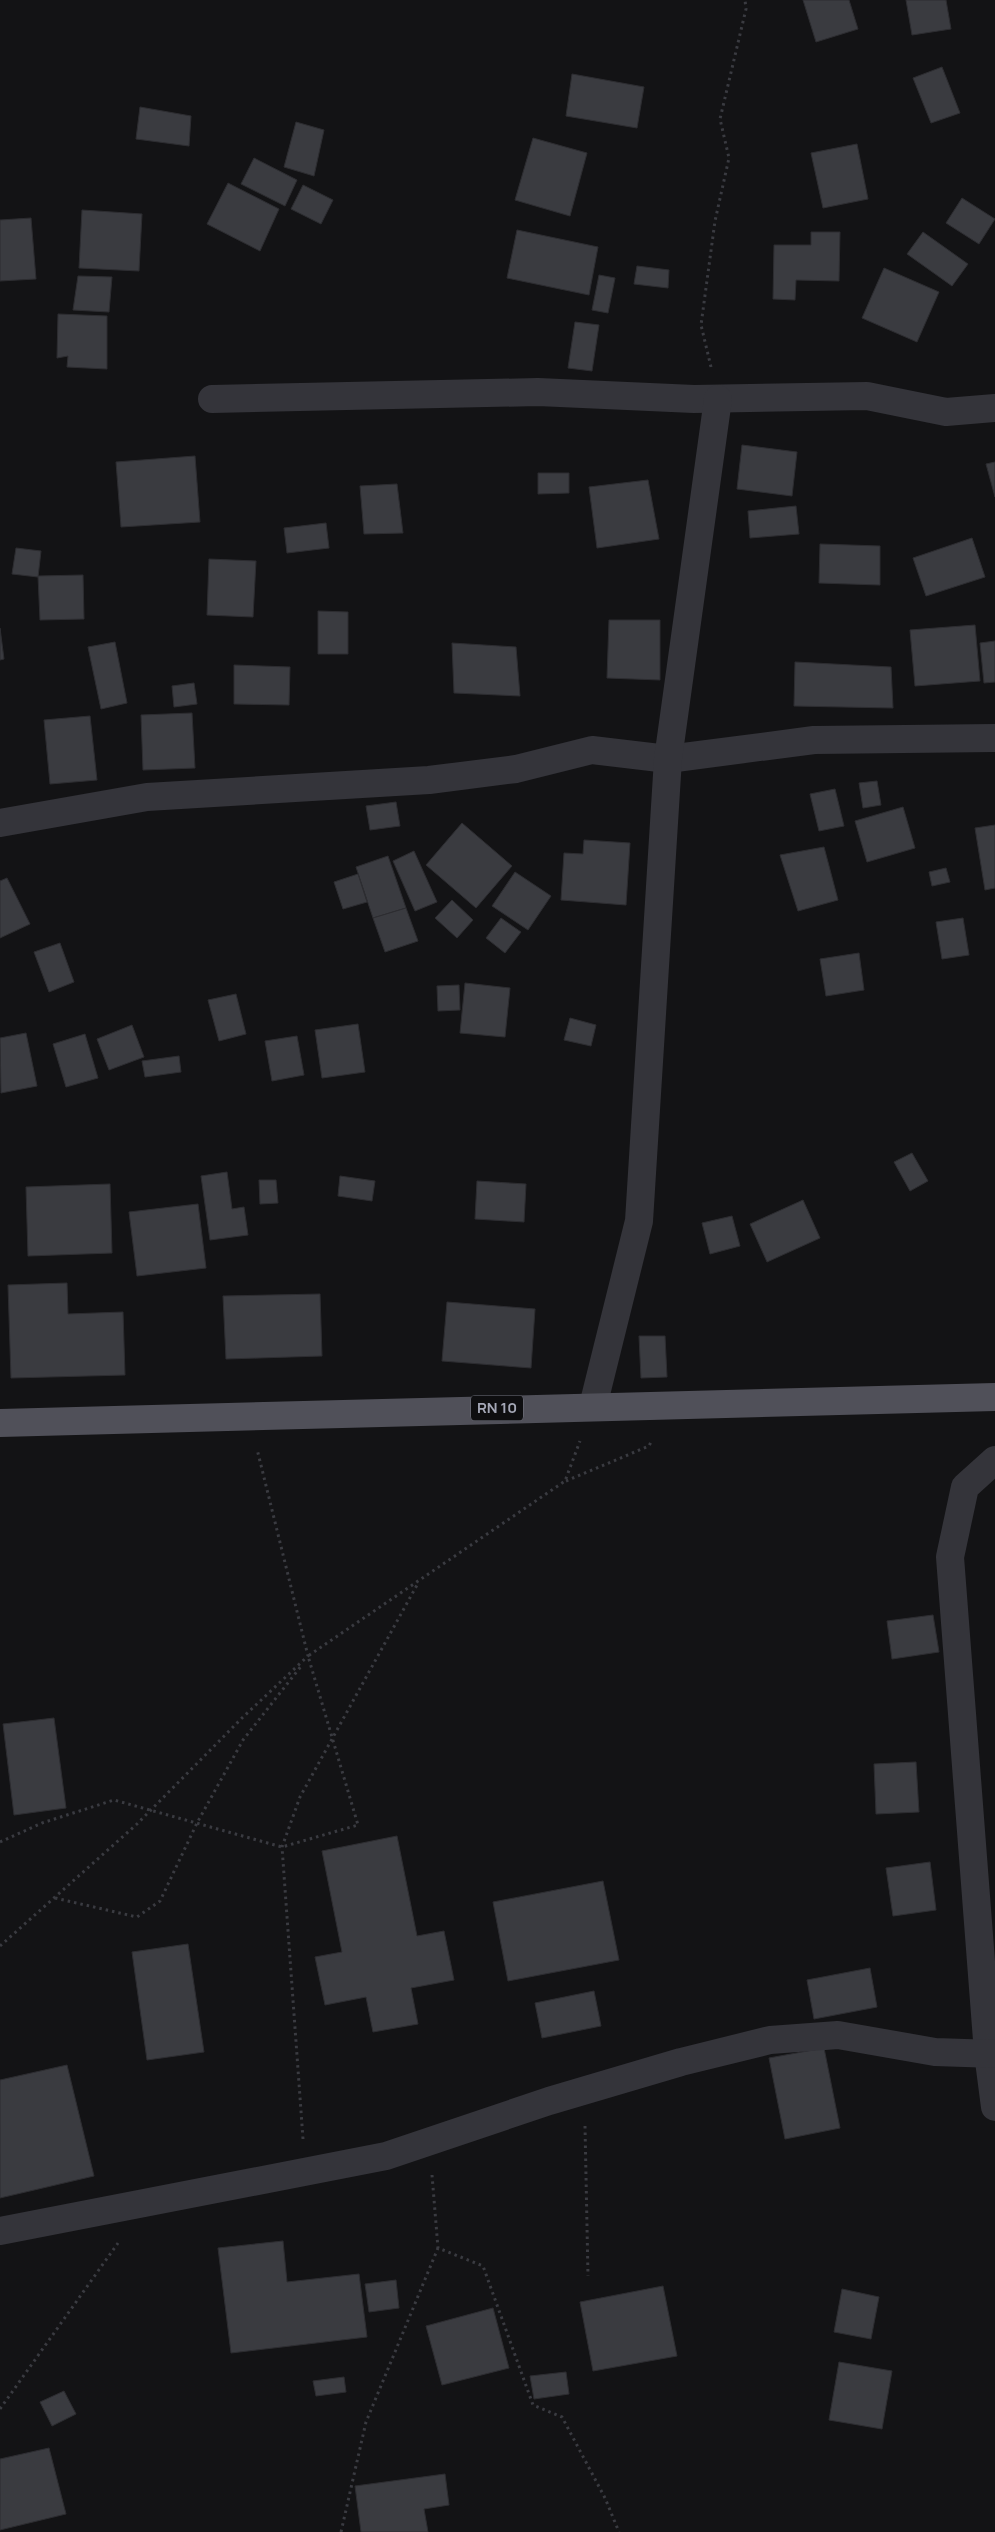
<svg xmlns="http://www.w3.org/2000/svg" width="995" height="2532" font-family="Manrope,sans-serif">
	<style>
		.building { fill: #3a3b40; stroke: #2d2d31 }
		.lines { fill: none; stroke-linecap: round; stroke-linejoin: round }
		.path { stroke: #3a3b41; stroke-width: 3; stroke-dasharray: 2.5 4; stroke-linecap: butt }
		.street { stroke: #34343a; stroke-width: 28 }
		.primary { stroke: #505059; stroke-width: 28 }
		.labels { text-anchor: middle; stroke-width: 4; stroke-linejoin: round; paint-order: stroke }
		.shield { fill: #0e0e10; stroke: #777984; stroke-width: 1 }
		.shield-label { font-size: 15px; font-weight: bold; fill: #a4a7b6 }
	</style>
	<rect width="100%" height="100%" fill="#131315"/>
	<g class="building">
		<polygon points="803,0 849,0 858,29 816,42"/>
		<polygon points="906,0 946,0 951,29 912,35"/>
		<polygon points="942,67 960,113 931,123 913,78"/>
		<polygon points="572,74 644,87 637,128 566,116"/>
		<polygon points="140,107 191,116 189,146 136,139"/>
		<polygon points="296,122 324,130 314,176 284,167"/>
		<polygon points="533,138 587,153 570,216 515,200"/>
		<polygon points="857,144 868,199 823,208 811,153"/>
		<polygon points="254,158 297,180 285,206 241,184"/>
		<polygon points="228,183 279,209 260,251 207,224"/>
		<polygon points="303,185 333,200 321,224 291,209"/>
		<polygon points="962,198 995,219 979,244 946,223"/>
		<polygon points="82,210 142,214 139,271 79,268"/>
		<polygon points="31,218 36,279 0,281 0,220"/>
		<polygon points="517,230 598,247 589,295 507,278"/>
		<polygon points="811,232 840,232 839,281 796,280 795,300 773,299 774,245 811,245"/>
		<polygon points="923,232 968,264 952,286 907,254"/>
		<polygon points="637,266 669,270 668,288 634,284"/>
		<polygon points="884,268 939,292 917,342 862,318"/>
		<polygon points="599,275 615,278 608,313 592,310"/>
		<polygon points="78,276 112,277 109,312 73,310"/>
		<polygon points="58,314 107,316 107,369 67,367 68,356 57,358"/>
		<polygon points="575,322 599,325 592,371 568,368"/>
		<polygon points="742,445 797,452 792,496 737,489"/>
		<polygon points="195,456 200,522 121,527 116,462"/>
		<polygon points="995,462 995,497 986,464"/>
		<polygon points="538,473 569,473 569,493 538,494"/>
		<polygon points="648,480 659,539 597,548 589,487"/>
		<polygon points="397,484 403,533 364,534 360,486"/>
		<polygon points="796,506 799,534 750,538 748,511"/>
		<polygon points="326,523 329,548 287,553 284,528"/>
		<polygon points="972,538 985,577 926,596 913,558"/>
		<polygon points="820,544 880,546 880,585 819,583"/>
		<polygon points="16,548 41,551 38,577 12,574"/>
		<polygon points="209,559 256,561 253,617 207,615"/>
		<polygon points="83,575 84,619 40,620 38,576"/>
		<polygon points="318,611 348,612 348,654 318,654"/>
		<polygon points="609,620 660,620 660,680 607,678"/>
		<polygon points="975,625 980,681 915,686 910,630"/>
		<polygon points="0,628 4,659 0,660"/>
		<polygon points="995,641 995,682 984,683 980,643"/>
		<polygon points="115,642 127,703 101,709 88,647"/>
		<polygon points="452,643 516,647 520,696 454,693"/>
		<polygon points="795,662 891,667 893,708 794,706"/>
		<polygon points="234,665 290,667 289,705 234,704"/>
		<polygon points="194,683 197,704 174,707 172,686"/>
		<polygon points="192,713 195,768 143,770 141,715"/>
		<polygon points="90,716 97,780 50,784 44,720"/>
		<polygon points="877,781 881,805 863,808 859,783"/>
		<polygon points="835,789 844,826 819,831 810,794"/>
		<polygon points="396,802 400,826 370,830 366,806"/>
		<polygon points="903,807 915,848 867,862 855,821"/>
		<polygon points="462,823 512,866 476,908 426,865"/>
		<polygon points="995,825 995,888 985,890 975,828"/>
		<polygon points="584,840 630,843 626,905 561,900 564,853 583,854"/>
		<polygon points="824,847 838,900 798,911 780,855"/>
		<polygon points="414,851 437,902 415,911 393,861"/>
		<polygon points="388,856 406,908 373,918 356,867"/>
		<polygon points="946,868 950,882 932,886 929,872"/>
		<polygon points="515,872 551,896 528,930 492,906"/>
		<polygon points="358,874 367,902 343,909 334,882"/>
		<polygon points="7,878 30,924 0,938 0,881"/>
		<polygon points="452,900 473,920 457,938 435,918"/>
		<polygon points="406,908 418,941 385,952 373,918"/>
		<polygon points="501,918 521,932 505,953 486,938"/>
		<polygon points="963,918 969,955 942,959 936,922"/>
		<polygon points="60,943 74,982 49,992 34,952"/>
		<polygon points="859,953 864,990 826,996 820,959"/>
		<polygon points="465,983 510,988 505,1037 460,1033"/>
		<polygon points="459,985 460,1010 438,1011 437,986"/>
		<polygon points="236,994 246,1034 219,1041 208,1000"/>
		<polygon points="570,1018 596,1025 591,1046 564,1040"/>
		<polygon points="358,1024 365,1072 322,1078 315,1030"/>
		<polygon points="132,1025 144,1057 109,1070 97,1039"/>
		<polygon points="26,1033 37,1086 1,1093 0,1038"/>
		<polygon points="85,1034 98,1078 66,1087 53,1044"/>
		<polygon points="297,1036 304,1075 272,1081 265,1041"/>
		<polygon points="179,1056 181,1072 145,1077 142,1061"/>
		<polygon points="912,1153 928,1181 910,1191 894,1162"/>
		<polygon points="227,1172 232,1209 244,1207 248,1235 210,1240 201,1176"/>
		<polygon points="340,1176 375,1181 372,1201 338,1196"/>
		<polygon points="259,1180 276,1180 278,1203 260,1204"/>
		<polygon points="477,1181 526,1184 524,1222 475,1219"/>
		<polygon points="110,1184 112,1253 28,1256 26,1187"/>
		<polygon points="803,1200 820,1238 767,1262 750,1224"/>
		<polygon points="198,1204 206,1268 137,1276 129,1212"/>
		<polygon points="732,1216 740,1246 710,1254 702,1223"/>
		<polygon points="67,1283 68,1314 123,1312 125,1375 11,1378 8,1285"/>
		<polygon points="320,1294 322,1356 226,1359 223,1296"/>
		<polygon points="447,1302 535,1309 531,1368 442,1361"/>
		<polygon points="639,1336 665,1336 667,1377 641,1378"/>
		<polygon points="933,1615 939,1652 892,1659 887,1621"/>
		<polygon points="54,1718 66,1808 14,1815 3,1724"/>
		<polygon points="916,1762 919,1812 876,1814 874,1764"/>
		<polygon points="397,1836 417,1936 444,1931 454,1980 411,1988 418,2024 373,2032 366,1997 325,2005 315,1957 342,1952 322,1851"/>
		<polygon points="930,1862 936,1910 893,1916 886,1868"/>
		<polygon points="603,1881 619,1960 508,1981 493,1902"/>
		<polygon points="188,1944 204,2052 147,2060 132,1952"/>
		<polygon points="870,1968 877,2007 814,2019 807,1980"/>
		<polygon points="594,1991 601,2026 542,2038 535,2003"/>
		<polygon points="824,2048 840,2128 785,2139 769,2058"/>
		<polygon points="67,2065 94,2176 0,2198 0,2080"/>
		<polygon points="283,2241 287,2282 359,2274 367,2337 231,2353 218,2248"/>
		<polygon points="396,2280 399,2308 369,2312 365,2284"/>
		<polygon points="663,2286 677,2356 593,2371 580,2302"/>
		<polygon points="842,2289 879,2297 871,2339 834,2332"/>
		<polygon points="493,2308 509,2368 442,2385 426,2326"/>
		<polygon points="839,2362 892,2371 882,2429 829,2420"/>
		<polygon points="566,2372 569,2394 534,2399 530,2376"/>
		<polygon points="344,2377 346,2392 316,2396 313,2381"/>
		<polygon points="64,2391 76,2414 52,2426 40,2402"/>
		<polygon points="49,2448 66,2514 0,2530 0,2459"/>
		<polygon points="445,2474 449,2505 424,2509 428,2532 361,2532 355,2486"/>
	</g>
	<g class="lines">
		<g class="path">
			<polyline points="711,367 701,325 715,221 729,158 720,119 746,9 745,0"/>
			<polyline points="566,1481 649,1446 652,1440"/>
			<polyline points="0,1842 42,1823 114,1800 282,1847 358,1825 308,1656 565,1481 580,1441"/>
			<polyline points="55,1898 137,1917 160,1901 197,1823 243,1740 302,1665"/>
			<polyline points="0,1946 137,1824 242,1718 308,1656 257,1449"/>
			<polyline points="585,2126 588,2276"/>
			<polyline points="303,2139 282,1847 300,1797 417,1585"/>
			<polyline points="432,2175 438,2248 483,2266 533,2405 562,2417 605,2498 619,2532"/>
			<polyline points="0,2409 118,2243"/>
			<polyline points="341,2532 366,2422 438,2248"/>
		</g>
		<g class="street">
			<polyline points="212,399 538,392 694,399 867,396 946,412 995,408"/>
			<polyline points="0,823 147,797 429,780 516,769 592,750 668,759 814,740 995,738"/>
			<polyline points="593,1406 639,1221 668,759 718,399"/>
			<polyline points="995,1460 965,1487 950,1557 988,2053 995,2107"/>
			<polyline points="0,2231 386,2156 549,2101 681,2062 770,2040 838,2035 935,2052 995,2054"/>
		</g>
		<polyline class="primary" points="0,1423 995,1397"/>
	</g>
	<g class="labels">
		<rect class="shield" x="471" y="1395.5" width="52" height="25" rx="4"/>
		<g class="shield-label">
			<text x="497" y="1413">RN 10</text>
		</g>
	</g>
</svg>
